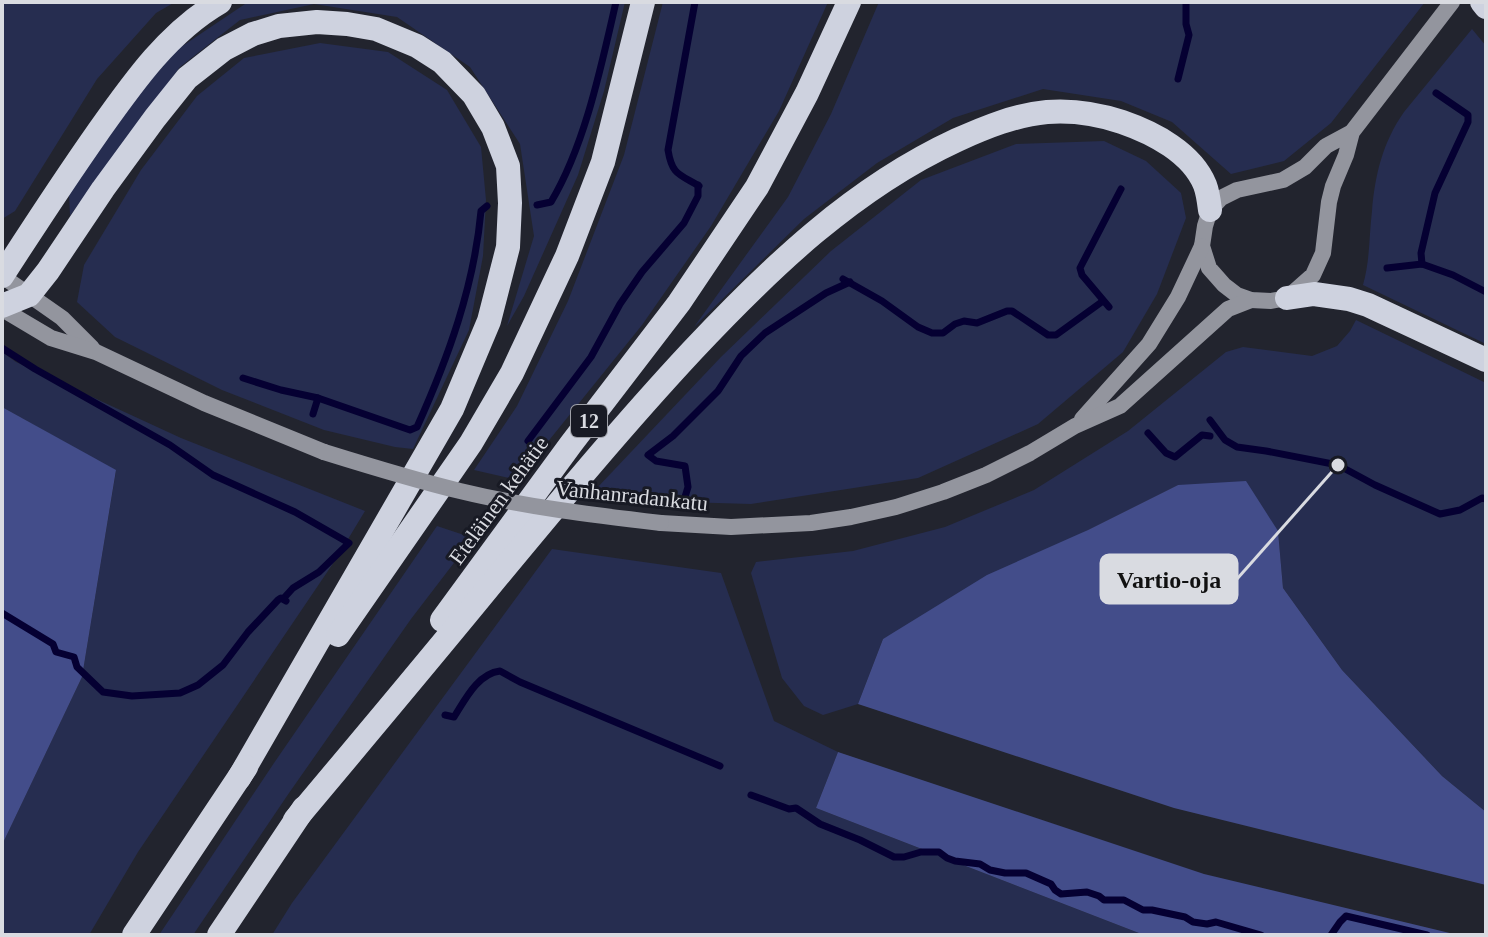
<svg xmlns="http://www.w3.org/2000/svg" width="1488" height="937" font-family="Georgia,serif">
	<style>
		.green { fill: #262d50 }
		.forest { fill: #434d8a }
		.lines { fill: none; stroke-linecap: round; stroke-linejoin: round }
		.stream { stroke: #050032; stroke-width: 7 }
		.secondary { stroke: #93959e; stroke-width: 16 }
		.highway { stroke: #ced2df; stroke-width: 24 }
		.secondary-bridge { stroke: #93959e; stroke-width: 16 }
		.labels { text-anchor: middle; stroke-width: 6; stroke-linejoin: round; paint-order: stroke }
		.shield { fill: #181a24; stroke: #9fa1a8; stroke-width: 2 }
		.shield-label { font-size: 20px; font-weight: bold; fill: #d9dbe1 }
		.street-label { font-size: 22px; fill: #d9dbe1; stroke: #181a24 }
		.leader { fill: none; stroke: #d9dbe1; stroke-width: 3 }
		.callout-dot { fill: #d9dbe1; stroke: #181a24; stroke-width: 3 }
		.callout { fill: #d9dbe1; stroke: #d9dbe1; stroke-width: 3 }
		.callout-label { font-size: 24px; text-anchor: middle; font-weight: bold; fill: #111 }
	</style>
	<rect width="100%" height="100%" fill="#22242e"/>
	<g class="green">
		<polygon points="2,2 175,2 156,13 97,79 15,211 2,219"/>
		<polygon points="248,2 625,2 604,91 578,175 524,296 507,326 534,236 520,144 470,67 397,17 314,4 240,20 180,67 70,216 69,193 139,93 178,49"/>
		<polygon points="663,2 828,2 779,111 711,226 642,325 517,480 474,470 517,406 568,301 624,155"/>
		<polygon points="879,2 1425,2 1331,123 1284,161 1231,174 1172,122 1121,101 1043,89 953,118 877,163 804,219 694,327 788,197 831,114"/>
		<path d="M1472 29 1486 46V344L1363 285C1370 261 1369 236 1372 211 1375 174 1383 142 1404 112Z"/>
		<polygon points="320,43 388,52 447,90 481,147 486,200 483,256 469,330 413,449 395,447 324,430 222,390 115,337 77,302 84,265 141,170 197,96 244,58"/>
		<polygon points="1104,141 1146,161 1181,193 1186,218 1157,294 1123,352 1038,424 918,478 751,504 649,501 596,489 721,357 831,251 921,180 1016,144"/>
		<polygon points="1356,320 1486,383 1486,812 1442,776 1342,670 1283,588 1278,531 1178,485 1088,530 883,639 858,704 823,715 804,706 782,678 751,573 756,562 853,551 945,527 1034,490 1128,431 1226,352 1243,347 1312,356 1337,346 1350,331"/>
		<polygon points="2,352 16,362 181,438 365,511 336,559 138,852 89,935 2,935 2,845 82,677 116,471 2,407"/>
		<polygon points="437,526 473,538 411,619 289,793 193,935 159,935 274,763"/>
		<polygon points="552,549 721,573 774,721 838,752 816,808 1144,935 272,935 292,903"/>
	</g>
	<g class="forest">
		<polygon points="2,407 116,470 82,677 2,845"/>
		<polygon points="1246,481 1278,531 1283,588 1342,670 1442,776 1486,812 1486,885 1174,808 858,704 883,639 987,575 1088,530 1178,485"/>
		<polygon points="838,752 1204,874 1458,935 1144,935 816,808"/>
	</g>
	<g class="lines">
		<g class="stream">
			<path d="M695 2 668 150C672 175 679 174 699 186"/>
			<polyline points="1178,79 1189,35 1186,24 1186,2"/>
			<path d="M537 205 551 202C585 145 601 67 616 2"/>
			<polyline points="1422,264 1421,253 1435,193 1468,122 1468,115 1436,93"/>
			<polyline points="1387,268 1422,264 1453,275 1486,292"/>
			<polyline points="843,279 882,301 918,327 932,333 943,333 955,324 964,321 977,323 1007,311 1012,311 1048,335 1056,335 1103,301"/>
			<polyline points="1109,307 1082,275 1080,268 1121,189"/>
			<polyline points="2,348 35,369 170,445 213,475 295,512 349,543 319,572 293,588 283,599"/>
			<path d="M243 378 281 390 318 398 410 430 417 427C448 358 474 287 481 211L487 206"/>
			<polyline points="313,414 318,398"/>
			<polyline points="1210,420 1225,440 1237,447 1266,451 1338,465 1375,485 1440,514 1460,510 1482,498 1486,499"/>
			<polyline points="1148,433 1166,453 1175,457 1202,435 1210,436"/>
			<polyline points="528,441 591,357 620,304 642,272 684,223 698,196 698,185"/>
			<polyline points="685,497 688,487 685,466 656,461 648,455 673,436 718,391 741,356 765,333 826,293 850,282"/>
			<polyline points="2,613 53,644 56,652 74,657 77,667 103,692 132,696 180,693 198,685 223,665 248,632 278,600 281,598 286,601"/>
			<path d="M445 715 454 717C465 700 477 674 500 671L520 682 720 766"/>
			<polyline points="751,795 789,809 796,808 820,824 860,840 894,857 904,857 921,852 939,852 947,858 955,861 980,864 990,870 1005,873 1026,873 1051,884 1055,890 1061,894 1087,892 1099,896 1104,900 1124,900 1143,910 1152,910 1185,917 1193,922 1207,924 1216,922 1261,935"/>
			<polyline points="1331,935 1340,922 1346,916 1427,935"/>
		</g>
		<g class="secondary">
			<polyline points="1352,132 1346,155 1333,186 1329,202 1323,253 1313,275 1287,298 1271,301 1251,300 1237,295 1224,285 1209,268 1202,246 1205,226 1210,210 1221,198 1237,190 1283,180 1305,167 1326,146 1352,132 1452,2"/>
			<polyline points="2,276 62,318 92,348"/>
			<polyline points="2,309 51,338 96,352 204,403 324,452"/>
			<polyline points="1082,419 1149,344 1178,297 1202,246"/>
			<polyline points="661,523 731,527 811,523 851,517 896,507 943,492 986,475 1030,453 1075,426 1120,406 1228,309 1251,300"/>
		</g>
		<g class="highway">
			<polyline points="1482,2 1486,7"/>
			<path d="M2 276C33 228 65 179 98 132 132 84 168 32 220 2"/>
			<polyline points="1287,298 1314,294 1349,299 1368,305 1486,360"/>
			<polyline points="2,306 29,295 48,271 103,189 155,118 187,78 224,49 253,34 279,26 317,22 347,24 376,29 417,46 442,62 474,95 493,127 508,166 510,203 508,247 489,321 452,409 239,778"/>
			<polyline points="442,620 571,444 679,303 757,187 807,93 849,2"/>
			<polyline points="338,635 471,443 512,373 567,256 603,162 643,2"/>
			<path d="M295 820C363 739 431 658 498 576 561 500 624 424 692 351 770 268 853 188 957 140 986 127 1015 115 1047 112 1073 110 1098 114 1122 122 1154 133 1192 153 1205 185 1208 193 1209 202 1210 210"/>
			<polyline points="134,935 246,767"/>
			<polyline points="219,935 304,808"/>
		</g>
		<path class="secondary-bridge" d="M324 452C369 466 414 480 460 491 526 507 593 515 661 523"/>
	</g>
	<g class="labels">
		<rect class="shield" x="571" y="405" width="36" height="32" rx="6"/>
		<g class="shield-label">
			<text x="589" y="428">12</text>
		</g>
		<g class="street-label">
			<text transform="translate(632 495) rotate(6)" y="8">Vanhanradankatu</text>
			<text transform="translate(498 500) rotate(-54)" y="8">Eteläinen kehätie</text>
		</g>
	</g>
	<path class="leader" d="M1338 465L1237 579"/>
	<circle class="callout-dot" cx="1338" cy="465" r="8"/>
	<rect class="callout" x="1101" y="555" width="136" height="48" rx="8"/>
	<g class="callout-label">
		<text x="1169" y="588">Vartio-oja</text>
	</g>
	<rect width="1488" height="937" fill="none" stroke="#d9dbe1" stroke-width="8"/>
</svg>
